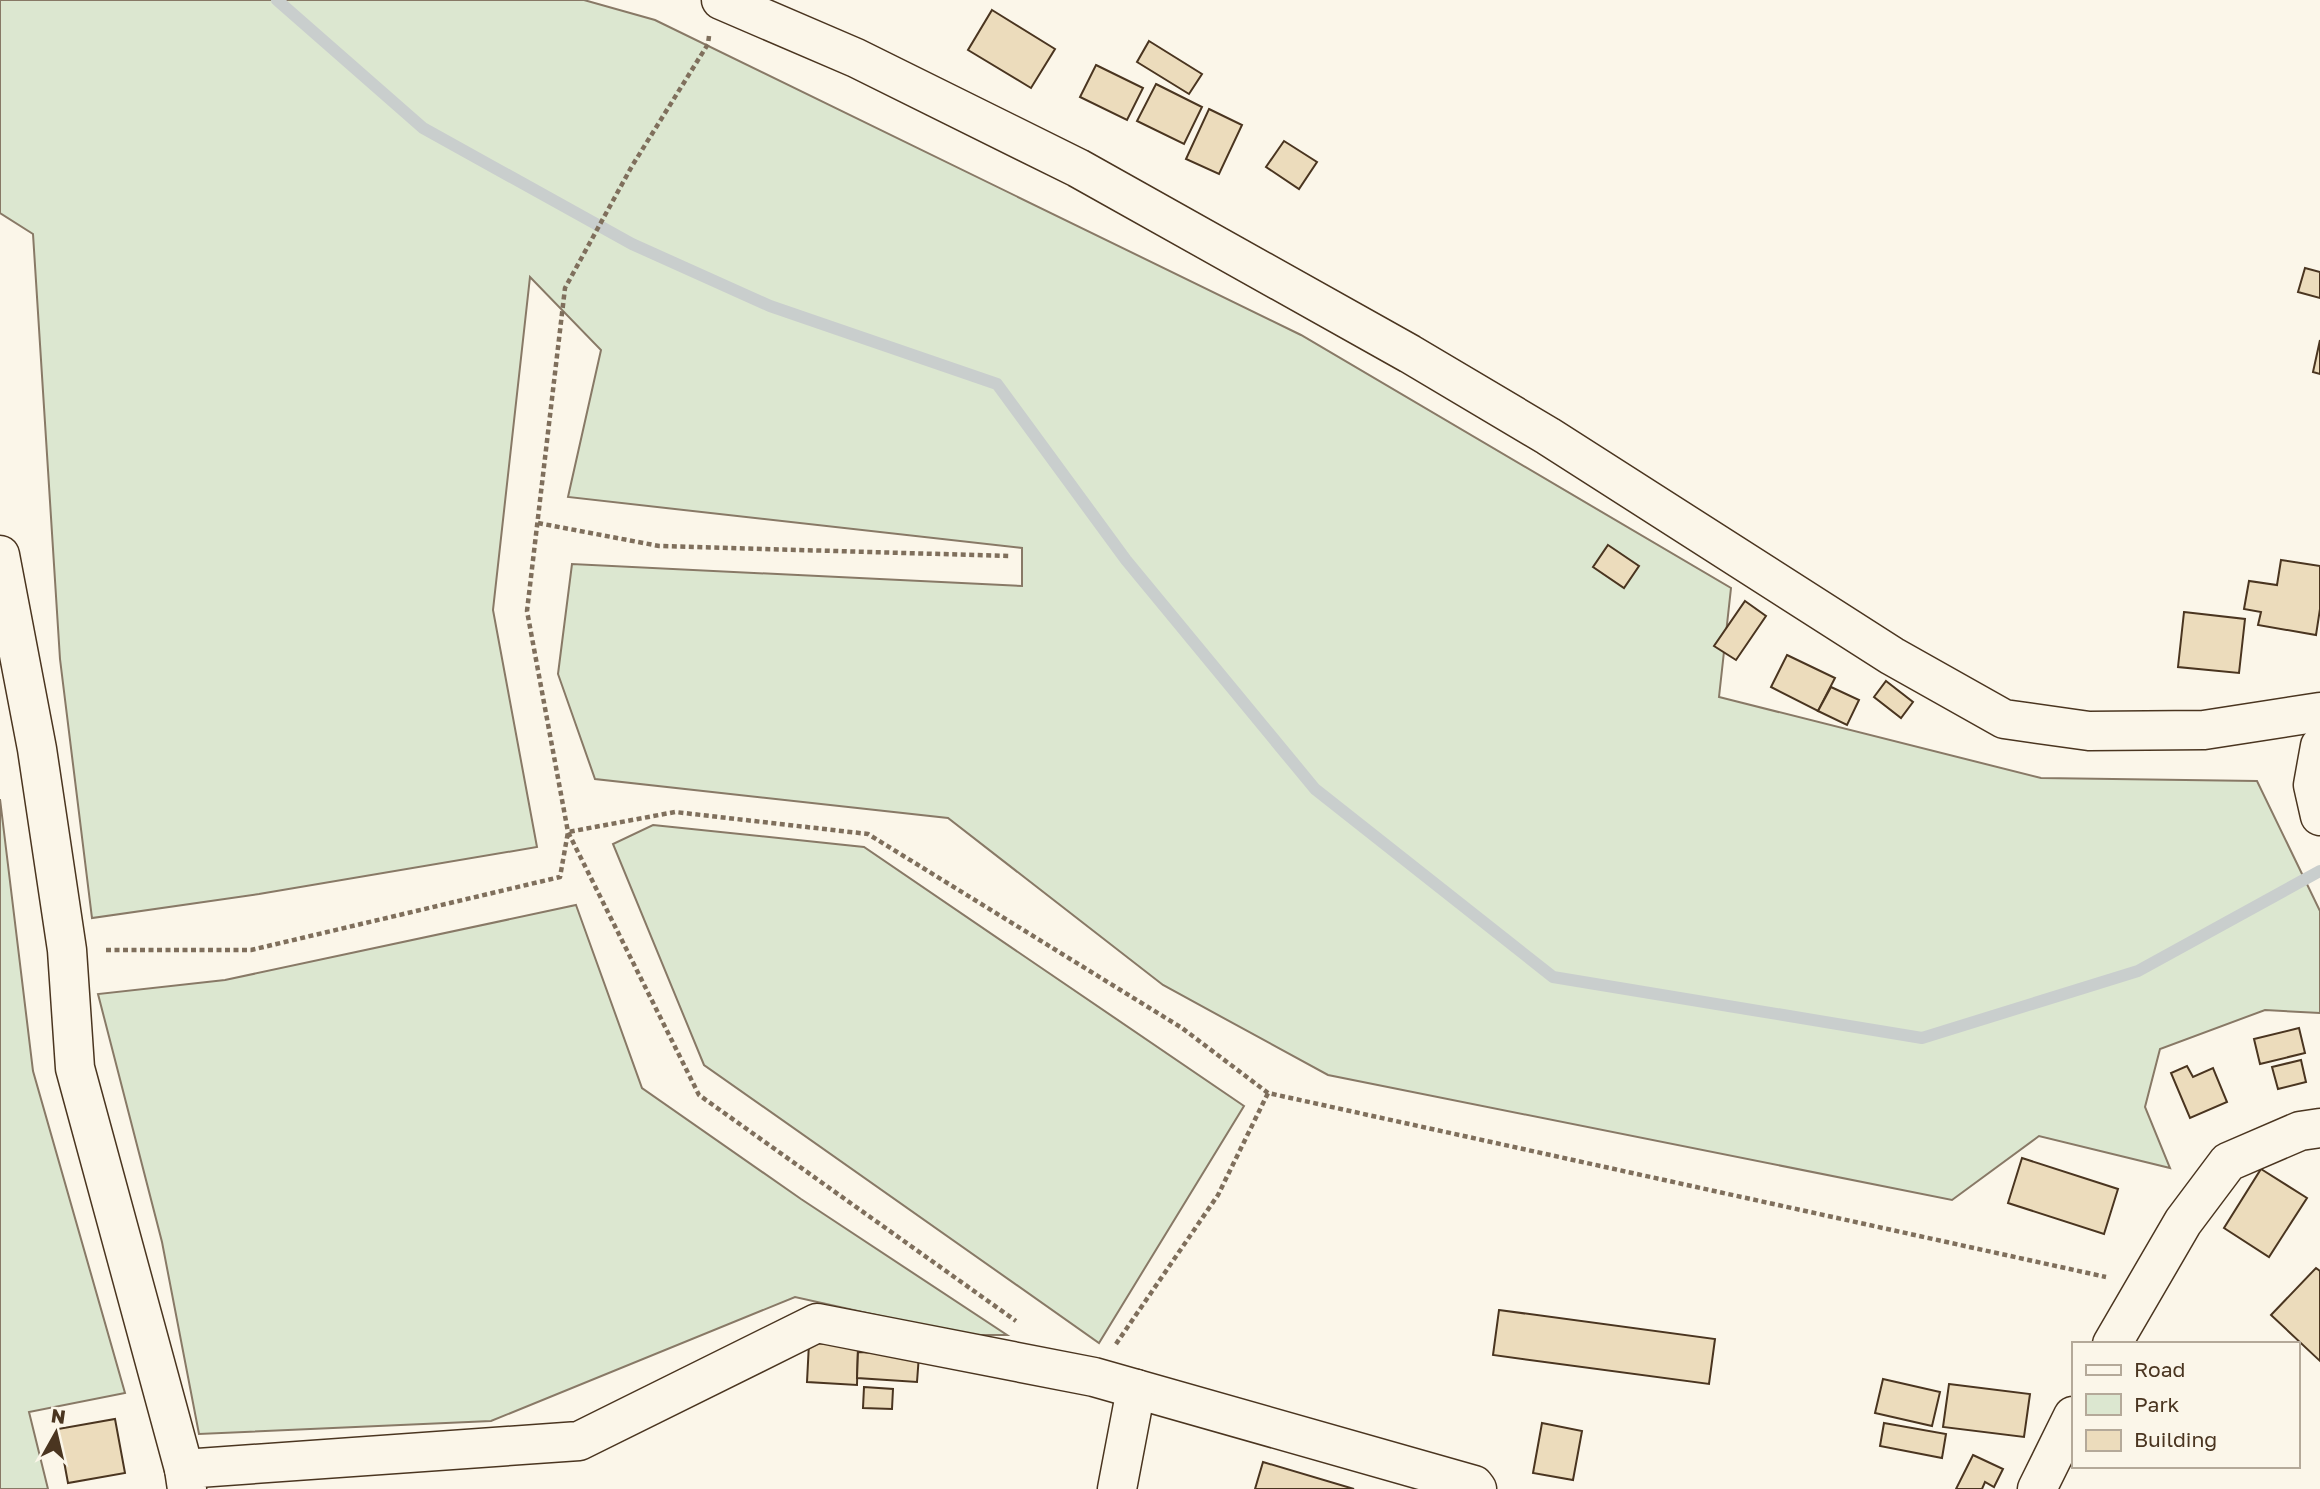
<svg xmlns="http://www.w3.org/2000/svg" width="2320" height="1489" font-family="'Golos Text',sans-serif">
	<style>
		.green { fill: #dce7d0; stroke: #887966; stroke-width: 2 }
		.lines { fill: none; stroke-linecap: round; stroke-linejoin: round }
		.stream { stroke: #c9cecd; stroke-width: 12 }
		.building { fill: #ecdcbc; stroke: #4a3520; stroke-width: 2 }
		.minor-casing { stroke: #4a3520; stroke-width: 41 }
		.path { stroke: #7f6f5c; stroke-width: 4.5; stroke-dasharray: 5 3.5; stroke-linecap: butt }
		.minor { stroke: #fbf6e9; stroke-width: 38 }
	</style>
	<rect width="100%" height="100%" fill="#fbf6e9"/>
	<g class="green">
		<polygon points="0,0 584,0 655,20 1301,335 1731,588 1719,697 2041,778 2257,781 2320,911 2320,1013 2265,1010 2160,1049 2145,1107 2170,1168 2039,1136 1952,1200 1328,1075 1163,985 948,818 595,779 558,674 572,564 1022,586 1022,548 568,497 601,350 530,277 493,610 537,847 259,894 92,918 60,659 33,234 0,213"/>
		<polygon points="0,799 33,1071 125,1393 29,1412 48,1489 0,1489"/>
		<polygon points="653,825 864,847 1244,1106 1099,1343 704,1065 613,844"/>
		<polygon points="576,905 642,1088 801,1199 1007,1335 966,1335 795,1297 491,1421 199,1434 162,1242 98,994 225,980"/>
	</g>
	<g class="lines">
		<polyline class="stream" points="277,0 423,128 632,244 770,306 997,384 1126,560 1315,789 1553,977 1922,1038 2138,971 2320,871"/>
	</g>
	<g class="building">
		<polygon points="992,10 1055,49 1031,88 968,50"/>
		<polygon points="1149,41 1202,74 1189,94 1137,62"/>
		<polygon points="1096,65 1143,88 1127,120 1080,97"/>
		<polygon points="1156,84 1202,107 1184,144 1137,121"/>
		<polygon points="1209,109 1242,125 1219,174 1186,159"/>
		<polygon points="1284,141 1317,162 1299,189 1266,167"/>
		<polygon points="2305,268 2320,272 2320,298 2298,292"/>
		<polygon points="2320,340 2320,374 2313,372"/>
		<polygon points="1608,545 1639,566 1624,588 1593,567"/>
		<polygon points="2281,560 2320,566 2320,609 2316,635 2258,625 2261,612 2244,609 2249,581 2277,585"/>
		<polygon points="1745,601 1766,616 1736,660 1714,646"/>
		<polygon points="2184,612 2245,619 2239,673 2178,667"/>
		<polygon points="1787,655 1835,678 1818,711 1771,687"/>
		<polygon points="1886,681 1913,702 1901,718 1874,697"/>
		<polygon points="1831,687 1859,700 1847,725 1818,711"/>
		<polygon points="2299,1028 2305,1053 2260,1064 2254,1039"/>
		<polygon points="2301,1060 2306,1082 2278,1089 2272,1067"/>
		<polygon points="2187,1066 2193,1077 2213,1068 2227,1102 2190,1118 2171,1073"/>
		<polygon points="2022,1158 2118,1189 2104,1234 2008,1203"/>
		<polygon points="2261,1169 2307,1198 2269,1257 2224,1228"/>
		<polygon points="2316,1268 2320,1271 2320,1361 2271,1315"/>
		<polygon points="1499,1310 1715,1339 1709,1384 1493,1355"/>
		<polygon points="809,1343 858,1345 857,1385 807,1382"/>
		<polygon points="858,1352 919,1355 917,1382 857,1378"/>
		<polygon points="1883,1379 1940,1392 1932,1426 1875,1413"/>
		<polygon points="1949,1384 2030,1394 2024,1437 1943,1427"/>
		<polygon points="864,1387 893,1389 892,1409 863,1408"/>
		<polygon points="115,1419 125,1473 68,1483 58,1429"/>
		<polygon points="1542,1423 1582,1431 1573,1480 1533,1473"/>
		<polygon points="1884,1423 1946,1434 1942,1458 1880,1446"/>
		<polygon points="1973,1455 2003,1469 1994,1487 1985,1482 1982,1489 1956,1489"/>
		<polygon points="1263,1462 1354,1489 1255,1489"/>
	</g>
	<g class="lines">
		<defs>
			<g id="minor">
				<polyline points="721,0 856,58 1078,168 1410,354 1548,436 1892,656 2004,719 2089,731 2204,730 2320,712"/>
				<polyline points="0,555 37,749 67,950 75,1068 184,1469"/>
				<polyline points="2320,746 2313,785 2320,816"/>
				<polyline points="2112,1344 2183,1222 2228,1162 2300,1131 2320,1128"/>
				<polyline points="187,1489 184,1469 579,1441 817,1323 1094,1377 1474,1485 1477,1489"/>
				<polyline points="1117,1489 1136,1389"/>
				<polyline points="2037,1489 2073,1416"/>
			</g>
		</defs>
		<use href="#minor" class="minor-casing"/>
		<g class="path">
			<polyline points="709,36 708,44 632,166 565,288 527,611 568,832 699,1095 1016,1321"/>
			<polyline points="538,523 659,546 1010,556"/>
			<polyline points="106,950 251,950 560,877 568,832 675,812 868,834 1182,1028 1268,1093 2106,1277"/>
			<polyline points="1116,1344 1218,1195 1268,1093"/>
		</g>
		<use href="#minor" class="minor"/>
	</g>
	<rect x="2072" y="1342" width="228" height="126" fill="#fbf6e9" stroke="#b4a999" stroke-width="2"/>
	<rect x="2086" y="1365" width="35" height="10" fill="#fbf6e9" stroke="#b4a999" stroke-width="2"/>
	<text x="2134" y="1377" font-size="21" fill="#4a3520">Road</text>
	<rect x="2086" y="1394" width="35" height="21" fill="#dce7d0" stroke="#b4a999" stroke-width="2"/>
	<text x="2134" y="1412" font-size="21" fill="#4a3520">Park</text>
	<rect x="2086" y="1430" width="35" height="21" fill="#ecdcbc" stroke="#b4a999" stroke-width="2"/>
	<text x="2134" y="1447" font-size="21" fill="#4a3520">Building</text>
	<g transform="translate(56 1433) rotate(8)" stroke="#fbf6e9" stroke-width="5" paint-order="stroke">
	<path d="M0-5L12 26L0 18L-12 26Z" fill="#4a3520"/>
	<text y="-10" font-size="19" font-weight="bold" text-anchor="middle" fill="#4a3520">N</text>
	</g>
</svg>
